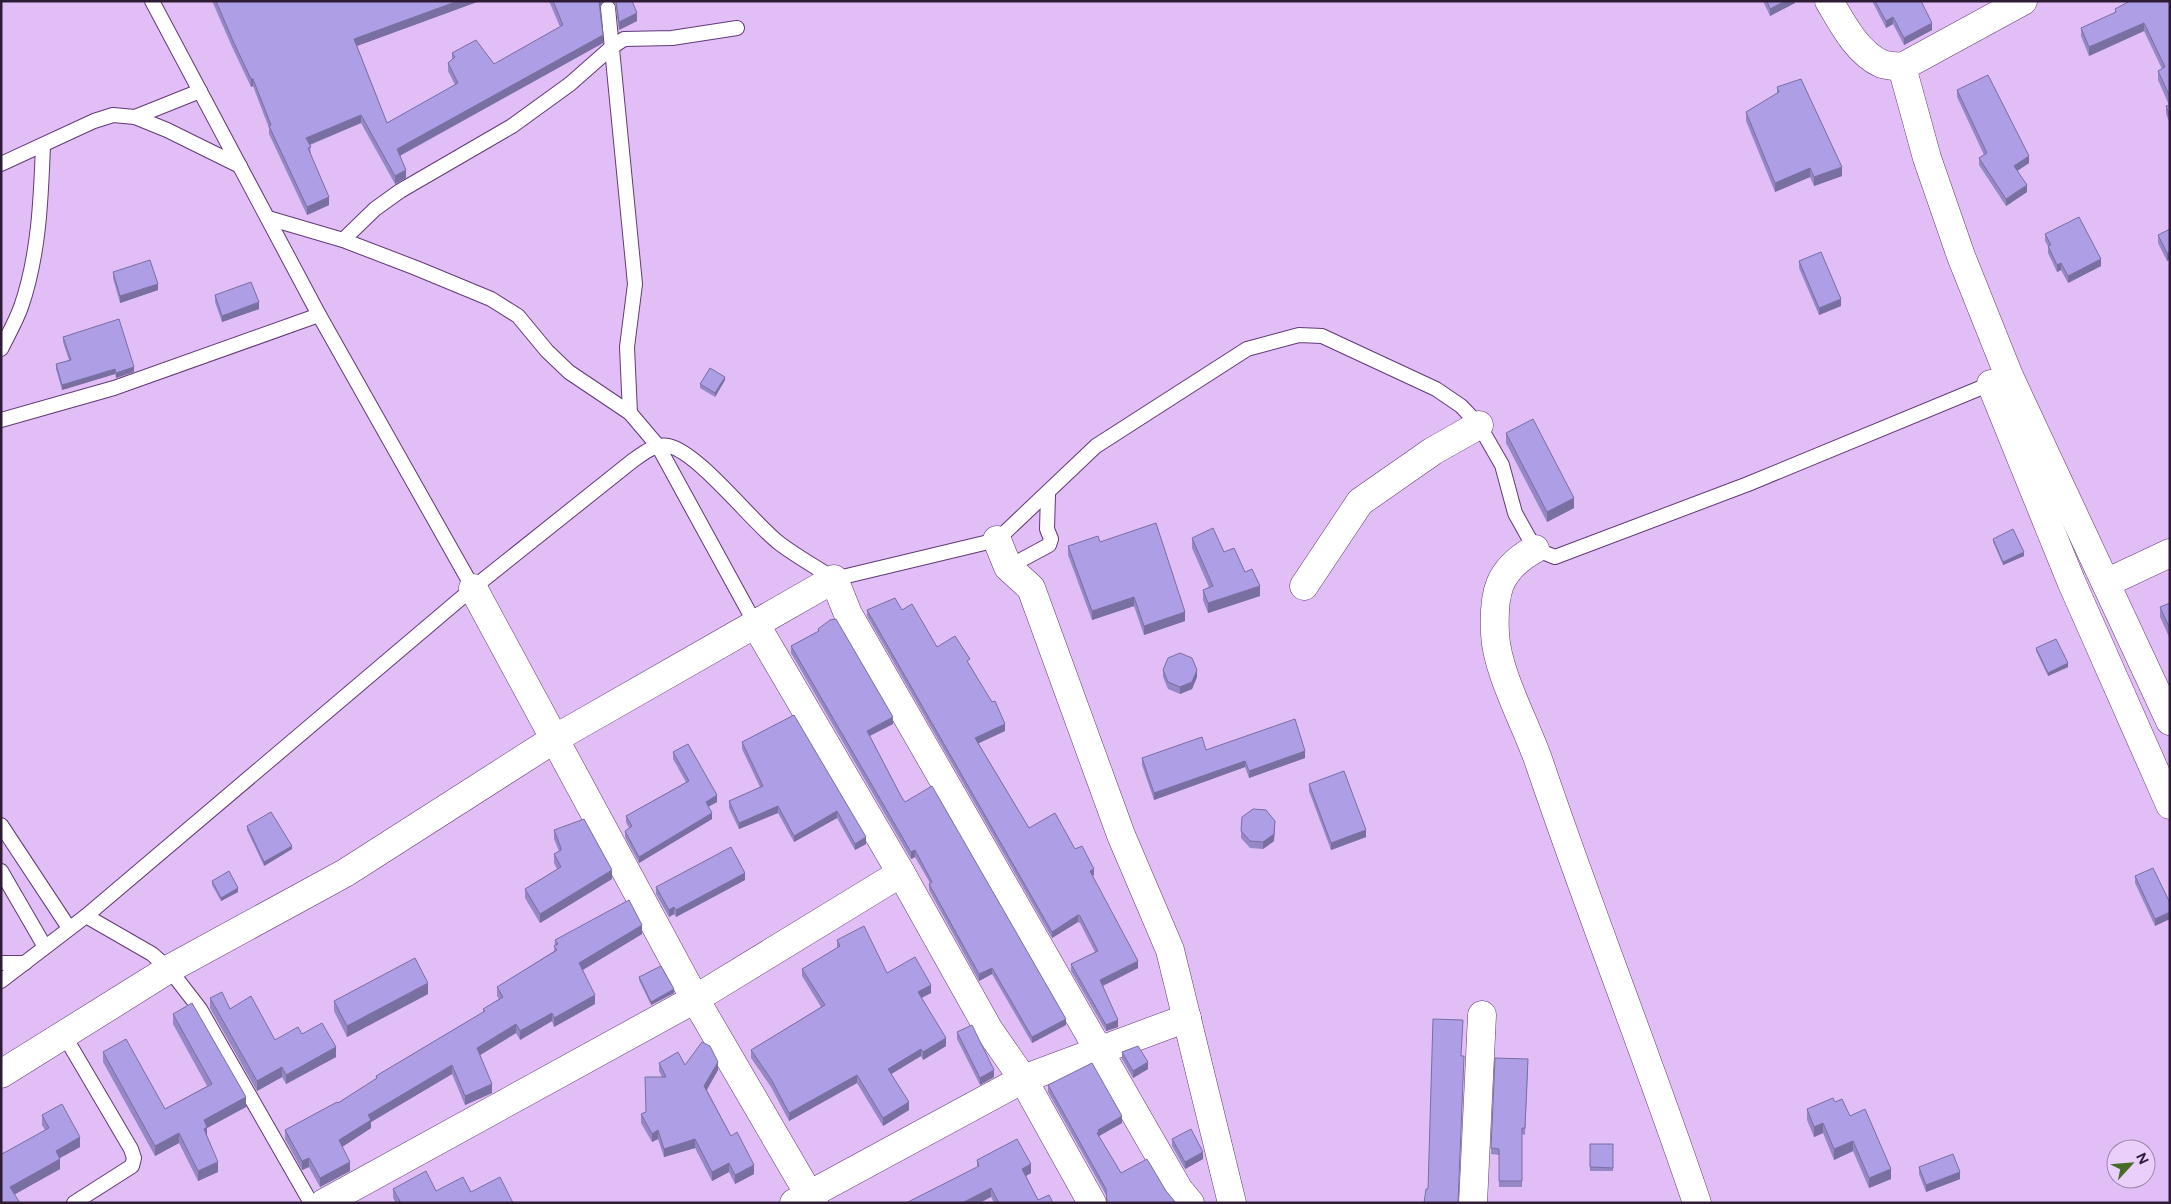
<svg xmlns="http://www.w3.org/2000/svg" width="2171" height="1204" font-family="Figtree,sans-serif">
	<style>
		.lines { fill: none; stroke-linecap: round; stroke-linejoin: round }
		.service-casing { stroke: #623976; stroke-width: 16 }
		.minor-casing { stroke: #623976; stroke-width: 29 }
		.service { stroke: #fff; stroke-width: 14 }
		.minor { stroke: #fff; stroke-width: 28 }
		.wall { fill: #9588c5 }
		.shaded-wall { fill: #796fa0 }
		.building { fill: #ad9ee5; stroke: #796fa0 }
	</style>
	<rect width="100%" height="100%" fill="#e2bef7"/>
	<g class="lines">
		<defs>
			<g id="service">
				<polyline points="152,1 319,315 473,588"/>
				<polyline points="608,8 635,284 627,347 630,413"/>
				<polyline points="135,117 200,91"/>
				<polyline points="1,164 94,121 113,115 135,117 167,130 240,166"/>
				<polyline points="268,218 343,240 416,268 491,299 518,316 547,351 569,372 630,413 658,446 756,625"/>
				<polyline points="343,240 375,209 400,191 512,126 570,84 612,47 624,39 672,38 737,28"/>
				<path d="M1 349C8 335 16 321 21 307 39 255 41 199 43 145"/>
				<polyline points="1,420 114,388 319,315"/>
				<polyline points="1008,567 1049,545 1051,539 1047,529 1048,494"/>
				<polyline points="1,825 69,928"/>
				<polyline points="1,871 45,947"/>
				<polyline points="86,916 152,954 169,969 200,1009 311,1203"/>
				<polyline points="1,963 25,963"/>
				<path d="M1 981 86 916 473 588 631 462C642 454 655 443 669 446 699 453 752 522 779 543 796 556 816 567 834 579L997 540 1096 446 1247 349 1299 335 1322 336 1436 389 1461 406 1479 425 1502 465 1515 513 1535 549 1555 557 1748 484 1995 382"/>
				<polyline points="64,1035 131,1149 134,1158 132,1166 74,1203"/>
			</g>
			<g id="minor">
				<path d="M1829 1C1842 23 1857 53 1882 64 1888 66 1896 66 1902 67L2023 1"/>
				<polyline points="1902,67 1927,158 1961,256 2009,376 2170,721"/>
				<polyline points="1991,384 2071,581 2170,805"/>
				<polyline points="997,540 1008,567 1031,588 1121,835 1170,950 1232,1203"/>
				<path d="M1535 549C1497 570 1493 594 1495 634 1497 673 1526 724 1539 762 1589 910 1647 1055 1697 1203"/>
				<polyline points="2106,583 2170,553"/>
				<polyline points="1304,586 1360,502 1433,451 1479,425"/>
				<polyline points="473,588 695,999 814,1203"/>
				<polyline points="756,625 901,873 989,1030 1023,1079 1092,1203"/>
				<polyline points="1,1074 169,969 345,873 556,738 834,579 848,614 1179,1190 1190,1203"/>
				<polyline points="324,1203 695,999 901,873"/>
				<polyline points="794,1203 1023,1079 1187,1018"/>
				<polyline points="1473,1203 1482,1015"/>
			</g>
		</defs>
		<use href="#service" class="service-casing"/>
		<use href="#minor" class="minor-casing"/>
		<use href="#service" class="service"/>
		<use href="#minor" class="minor"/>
	</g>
	<g class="wall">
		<polygon points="212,1 477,1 477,2 357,46 387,123 455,85 448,71 448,63 452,59 452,53 494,64 560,27 549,1 603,1 600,8 603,43 400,156 406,178 395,184 361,123 310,145 311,155 329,205 307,215 269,134 269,128 253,86 251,87 233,49"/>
		<polygon points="613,1 632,1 637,21 619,30 615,3"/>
		<polygon points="1763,1 1795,1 1795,3 1770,16"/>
		<polygon points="1872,1 1921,1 1932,30 1904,45 1893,24 1886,28"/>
		<polygon points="2170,1 2170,124 2166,114 2166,106 2169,105 2158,80 2158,71 2162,69 2144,31 2089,56 2081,36 2081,28 2115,13 2115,9"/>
		<polygon points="1777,87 1842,176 1814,186 1810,177 1775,192 1746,121 1746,112 1777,94"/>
		<polygon points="1957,90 2029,163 2017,171 2027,192 2006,206 1979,165 1979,158 1984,155 1957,97"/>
		<polygon points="2170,229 2170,259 2167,261 2158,243 2158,235"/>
		<polygon points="2045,234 2101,266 2068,283 2061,270 2057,272 2048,253 2048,246 2045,241"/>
		<polygon points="1799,261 1841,306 1819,315 1799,268"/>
		<polygon points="113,272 158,290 120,303 113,278"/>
		<polygon points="215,295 259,309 222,322 215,302"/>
		<polygon points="63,337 134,372 116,378 115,374 62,390 56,369 56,364 69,360 63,342"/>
		<polygon points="725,380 715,397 700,388 700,384"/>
		<polygon points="1506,433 1574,508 1547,522 1506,443"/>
		<polygon points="1192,538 1245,572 1260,596 1208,613 1203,600 1203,590 1209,587 1192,548"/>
		<polygon points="1993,539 2024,556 2003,565 1993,542"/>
		<polygon points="1100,542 1185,621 1144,635 1134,606 1092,620 1068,555 1068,546"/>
		<polygon points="2170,603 2170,639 2160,617 2160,607"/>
		<polygon points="867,610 970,665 1005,731 978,743 1029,828 1075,849 1094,875 1092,876 1138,968 1103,986 1118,1027 1106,1031 1071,971 1071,964 1095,952 1080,923 1078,922 1052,938 867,616"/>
		<polygon points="818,629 893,724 870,736 902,798 1066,1025 1032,1043 992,974 979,981 929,890 929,884 930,883 915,857 911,859 791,653 791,646 818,631"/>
		<polygon points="2036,648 2068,667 2048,676 2036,651"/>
		<polygon points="1163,670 1197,677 1192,689 1180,694 1168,689 1163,677"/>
		<polygon points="794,715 866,844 855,850 837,818 794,842 778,813 739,829 729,808 729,801 760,787 742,749 742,742"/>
		<polygon points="1206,750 1305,758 1249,778 1245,767 1154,800 1142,765 1142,758"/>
		<polygon points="673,752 717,802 708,807 712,819 639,863 625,837 625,831 629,828 626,822 626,816 686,782 673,759"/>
		<polygon points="1309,784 1366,837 1331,850 1309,791"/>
		<polygon points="247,826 292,849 264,866 247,830"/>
		<polygon points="1275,828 1274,841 1263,849 1250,848 1241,838 1241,831"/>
		<polygon points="554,830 612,879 540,923 525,898 525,889 557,869 554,863 554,854 559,851 554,839"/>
		<polygon points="2135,876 2170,903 2155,926 2135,883"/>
		<polygon points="745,880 676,917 674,914 669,917 656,894 656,887"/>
		<polygon points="212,881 238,892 221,901 212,885"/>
		<polygon points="642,934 583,970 595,1004 554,1027 552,1021 520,1040 516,1033 480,1055 492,1093 465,1105 452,1074 371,1122 371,1128 342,1147 350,1171 320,1187 309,1167 302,1170 285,1139 285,1130 338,1103 376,1079 376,1076 483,1012 483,1009 499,999 497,996 497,987 554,951 555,940"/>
		<polygon points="837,940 887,973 931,993 922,998 946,1046 923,1060 921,1056 891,1074 909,1110 883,1126 857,1083 789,1121 771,1087 751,1058 751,1050 821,1007 802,976 802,969 837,948"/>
		<polygon points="639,977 674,993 651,1005 639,980"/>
		<polygon points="428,994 347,1037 334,1011 334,1001"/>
		<polygon points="210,998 230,1009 275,1040 302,1034 336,1057 286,1084 282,1077 257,1091 210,1008"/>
		<polygon points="173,1014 246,1107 207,1128 207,1137 218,1172 198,1181 179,1143 155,1156 103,1062 103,1052 165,1109 207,1086 173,1024"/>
		<polygon points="957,1032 994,1077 980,1085 957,1039"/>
		<polygon points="1122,1052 1148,1069 1133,1078 1122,1059"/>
		<polygon points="659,1063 718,1070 707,1090 731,1136 754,1174 735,1184 729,1172 712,1181 695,1148 664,1157 658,1139 652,1142 641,1123 641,1114 646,1112 662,1077 659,1071"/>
		<polygon points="1528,1066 1525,1135 1522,1134 1522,1187 1499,1187 1499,1155 1491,1154 1491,1148"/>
		<polygon points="1048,1085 1122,1123 1099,1136 1099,1137 1121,1173 1166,1191 1176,1203 1106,1203 1106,1195 1048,1092"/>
		<polygon points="1835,1102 1850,1116 1891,1179 1869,1188 1853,1151 1834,1160 1823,1133 1814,1137 1807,1120 1807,1109"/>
		<polygon points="42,1115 80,1147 60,1158 60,1169 15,1194 1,1203 2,1154 45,1130 42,1125"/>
		<polygon points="1172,1139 1203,1159 1185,1169 1172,1146"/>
		<rect x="1590" y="1144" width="23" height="27"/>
		<polygon points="977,1160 1031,1173 1026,1176 1038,1200 1053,1203 994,1203 977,1167"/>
		<polygon points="1919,1167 1960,1179 1926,1192 1919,1174"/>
		<polygon points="393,1189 471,1192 513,1203 396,1203 393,1198"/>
	</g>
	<g class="shaded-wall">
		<polygon points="458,1 477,1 477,2 354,47 354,39"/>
		<polygon points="599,1 603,1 599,9"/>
		<polygon points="1785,1 1795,1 1795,3 1770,16 1770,9"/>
		<polygon points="637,13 637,21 619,30 619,22"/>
		<polygon points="1893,17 1893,24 1886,28 1886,21"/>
		<polygon points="1932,23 1932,30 1904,45 1904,38"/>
		<polygon points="2144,23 2144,31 2089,56 2089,47"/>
		<polygon points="603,35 603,43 397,157 397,149"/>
		<polygon points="251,79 253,79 253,86 251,87"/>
		<polygon points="361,115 361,123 306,146 306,138"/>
		<polygon points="2029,156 2029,163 2014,173 2014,166"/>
		<polygon points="1842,167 1842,176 1814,186 1814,177"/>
		<polygon points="1810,168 1810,177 1775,192 1775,183"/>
		<polygon points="406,170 406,178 395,184 395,176"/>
		<polygon points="2027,185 2027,192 2006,206 2006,199"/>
		<polygon points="329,197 329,205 307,215 307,207"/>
		<polygon points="2170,252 2170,259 2167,261 2167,253"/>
		<polygon points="2101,259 2101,266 2068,283 2068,276"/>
		<polygon points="2061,263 2061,270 2057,272 2057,265"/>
		<polygon points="158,284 158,290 120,303 120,296"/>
		<polygon points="1841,299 1841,306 1819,315 1819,308"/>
		<polygon points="259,302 259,309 222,322 222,316"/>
		<polygon points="134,367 134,372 116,378 116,373"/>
		<polygon points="115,369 115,374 62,390 62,385"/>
		<polygon points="725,377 725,380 715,397 715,393"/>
		<polygon points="1574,498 1574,508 1547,522 1547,512"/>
		<polygon points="2024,552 2024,556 2003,565 2003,562"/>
		<polygon points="1260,586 1260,596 1208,613 1208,603"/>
		<polygon points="1134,597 1134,606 1092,620 1092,611"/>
		<polygon points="1185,612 1185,621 1144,635 1144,626"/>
		<polygon points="2068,663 2068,667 2048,676 2048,673"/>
		<polygon points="1197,670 1197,677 1192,689 1180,694 1180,687"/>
		<polygon points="893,717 893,724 867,737 867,731"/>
		<polygon points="1005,724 1005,731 975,745 975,738"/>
		<polygon points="1305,751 1305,758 1249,778 1249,771"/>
		<polygon points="1245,761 1245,767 1154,800 1154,793"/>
		<polygon points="717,795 717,802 706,808 706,802"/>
		<polygon points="778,806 778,813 739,829 739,823"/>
		<polygon points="837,811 837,818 794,842 794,836"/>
		<polygon points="712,813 712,819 639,863 639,857"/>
		<polygon points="1275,821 1274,841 1263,849 1263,842"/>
		<polygon points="1366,830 1366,837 1331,850 1331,843"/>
		<polygon points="866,837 866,844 855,850 855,844"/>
		<polygon points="292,846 292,849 264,866 264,862"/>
		<polygon points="915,850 915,857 911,859 911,852"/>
		<polygon points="1094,869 1094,875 1090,877 1090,871"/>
		<polygon points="612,870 612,879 540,923 540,914"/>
		<polygon points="745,873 745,880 676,917 676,910"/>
		<polygon points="238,888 238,892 221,901 221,898"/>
		<polygon points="674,907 674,914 669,917 669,910"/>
		<polygon points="2170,912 2170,919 2155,926 2155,919"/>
		<polygon points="1078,915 1078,922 1052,938 1052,932"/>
		<polygon points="642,925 642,934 579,972 579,963"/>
		<polygon points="1138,961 1138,968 1100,987 1100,980"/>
		<polygon points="992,968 992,974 979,981 979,974"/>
		<polygon points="428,983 428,994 347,1037 347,1026"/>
		<polygon points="931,985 931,993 918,999 918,992"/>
		<polygon points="674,989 674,993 651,1005 651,1002"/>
		<polygon points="595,995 595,1004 554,1027 554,1018"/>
		<polygon points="552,1013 552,1021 520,1040 520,1031"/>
		<polygon points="1066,1019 1066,1025 1032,1043 1032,1037"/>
		<polygon points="1118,1020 1118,1027 1106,1031 1106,1025"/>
		<polygon points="516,1024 516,1033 477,1057 477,1048"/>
		<polygon points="946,1038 946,1046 923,1060 923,1052"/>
		<polygon points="336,1047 336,1057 286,1084 286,1075"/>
		<polygon points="921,1049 921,1056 888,1076 888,1069"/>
		<polygon points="718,1062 718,1070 704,1094 704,1086"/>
		<polygon points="1148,1062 1148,1069 1133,1078 1133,1071"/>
		<polygon points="452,1065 452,1074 371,1122 371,1128 339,1149 339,1140 368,1115"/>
		<polygon points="282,1067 282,1077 257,1091 257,1081"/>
		<polygon points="994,1070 994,1077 980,1085 980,1078"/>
		<polygon points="857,1075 857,1083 789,1121 789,1113"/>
		<polygon points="492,1084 492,1093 465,1105 465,1096"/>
		<polygon points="246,1097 246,1107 207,1128 207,1137 204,1139 204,1120"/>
		<polygon points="909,1102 909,1110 883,1126 883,1118"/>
		<polygon points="1122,1116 1122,1123 1099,1136 1099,1138 1097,1133 1098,1130"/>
		<polygon points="1823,1123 1823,1133 1814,1137 1814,1127"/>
		<polygon points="658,1130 658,1139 652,1142 652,1134"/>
		<polygon points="179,1133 179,1143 155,1156 155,1146"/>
		<polygon points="80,1137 80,1147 56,1160 56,1151"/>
		<polygon points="695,1139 695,1148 664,1157 664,1149"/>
		<polygon points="1853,1141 1853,1151 1834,1160 1834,1149"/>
		<polygon points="1203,1152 1203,1159 1185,1169 1185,1162"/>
		<polygon points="309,1158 309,1167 302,1170 302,1161"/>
		<polygon points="60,1159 60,1169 10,1197 10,1187"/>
		<polygon points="218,1162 218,1172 198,1181 198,1171"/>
		<polygon points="350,1162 350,1171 320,1187 320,1178"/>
		<polygon points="729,1163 729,1172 712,1181 712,1172"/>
		<polygon points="1031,1164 1031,1173 1022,1178 1022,1169"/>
		<polygon points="754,1165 754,1174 735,1184 735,1175"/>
		<polygon points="1891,1169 1891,1179 1869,1188 1869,1178"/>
		<polygon points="1960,1172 1960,1179 1926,1192 1926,1185"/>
		<polygon points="991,1188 991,1197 980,1203 962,1203"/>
	</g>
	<g class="building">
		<polygon points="216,1 458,1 354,39 387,123 458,83 448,63 455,57 452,53 476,40 494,64 563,25 553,1 599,1 603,35 397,149 406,170 395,176 361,115 306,138 311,147 308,148 329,197 307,207 269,126 271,125 253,79 251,79 233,41"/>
		<polygon points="616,1 632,1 637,13 619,22"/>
		<polygon points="1767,1 1785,1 1770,9"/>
		<polygon points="1875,1 1921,1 1932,23 1904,38 1893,17 1886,21"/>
		<polygon points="2130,1 2170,1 2170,97 2158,71 2165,67 2144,23 2089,47 2081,28 2116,12 2115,9"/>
		<polygon points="1988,75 2029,156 2014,166 2027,185 2006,199 1979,158 1987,153 1957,90"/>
		<polygon points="1801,79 1842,167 1814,177 1810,168 1775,183 1746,112 1779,92 1777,87"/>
		<polygon points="2170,105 2170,116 2166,106"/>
		<polygon points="2079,217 2101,259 2068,276 2061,263 2057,265 2048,246 2051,245 2045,234"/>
		<polygon points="2170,229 2170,252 2167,253 2158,235"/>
		<polygon points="1821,252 1841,299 1819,308 1799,261"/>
		<polygon points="150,260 158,284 120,296 113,272"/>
		<polygon points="251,282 259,302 222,316 215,295"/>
		<polygon points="119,319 134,367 116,373 115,369 62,385 56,364 71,360 63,337"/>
		<polygon points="710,368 725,377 715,393 700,384"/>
		<polygon points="1533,419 1574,498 1547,512 1506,433"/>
		<polygon points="1156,523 1185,612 1144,626 1134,597 1092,611 1068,546 1098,536 1100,542"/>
		<polygon points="1213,528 1224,552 1234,548 1245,572 1252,569 1260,586 1208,603 1203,590 1213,586 1192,538"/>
		<polygon points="2013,529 2024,552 2003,562 1993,539"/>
		<polygon points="895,598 902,610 912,604 937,647 955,636 970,659 967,661 992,702 995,701 1005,724 975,738 1029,828 1055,813 1075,849 1082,846 1094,869 1090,871 1138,961 1100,980 1118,1020 1106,1025 1071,964 1098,951 1080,916 1078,915 1052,932 867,610"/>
		<polygon points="2170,603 2170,629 2160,607"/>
		<polygon points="836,619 893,717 867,731 902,798 905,802 932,786 1066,1019 1032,1037 992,968 979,974 929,884 932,882 915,850 911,852 791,646 819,631 818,629 830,620"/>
		<polygon points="2056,639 2068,663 2048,673 2036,648"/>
		<polygon points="1180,653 1192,658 1197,670 1192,682 1180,687 1168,682 1163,670 1168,658"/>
		<polygon points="794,715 866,837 855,844 837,811 794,836 778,806 739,823 729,801 763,786 742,742"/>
		<polygon points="1295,719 1305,751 1249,771 1245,761 1154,793 1142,758 1202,737 1206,750"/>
		<polygon points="688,744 717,795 706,802 712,813 639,857 625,831 632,826 626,816 689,781 673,752"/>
		<polygon points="1344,771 1366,830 1331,843 1309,784"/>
		<polygon points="1253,809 1266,810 1275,821 1274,834 1263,842 1250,841 1241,831 1242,817"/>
		<polygon points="271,812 292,846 264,862 247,826"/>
		<polygon points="584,819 612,870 540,914 525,889 561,867 554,854 561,850 561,848 554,830"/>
		<polygon points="731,847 745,873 676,910 674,907 669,910 656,887"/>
		<polygon points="2153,868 2170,903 2170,912 2155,919 2135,876"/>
		<polygon points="229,871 238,888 221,898 212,881"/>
		<polygon points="629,900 642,925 579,963 595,995 554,1018 552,1013 520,1031 516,1024 477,1048 492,1084 465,1096 452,1065 368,1115 371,1120 339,1140 350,1162 320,1178 309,1158 302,1161 285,1130 337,1102 338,1103 377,1078 376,1076 485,1011 483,1009 503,997 497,987 557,950 554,946 558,944 555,940"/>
		<polygon points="864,926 887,973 915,957 931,985 918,992 946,1038 923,1052 921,1049 888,1069 909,1102 883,1118 857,1075 789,1113 771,1079 751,1050 825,1005 802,969 840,946 837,940"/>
		<polygon points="415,958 428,983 347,1026 334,1001"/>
		<polygon points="661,966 674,989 651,1002 639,977"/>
		<polygon points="222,992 230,1009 251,996 275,1040 298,1027 302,1034 322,1023 336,1047 286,1075 282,1067 257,1081 210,998"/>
		<polygon points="192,1003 246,1097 204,1120 207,1127 204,1129 218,1162 198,1171 179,1133 155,1146 103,1052 126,1039 165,1109 212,1084 173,1014"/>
		<polygon points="1433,1019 1463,1020 1461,1056 1464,1056 1458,1203 1424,1203 1426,1189 1428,1189"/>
		<polygon points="972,1025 994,1070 980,1078 957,1032"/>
		<polygon points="702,1042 710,1046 718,1062 704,1086 731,1136 737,1132 754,1165 735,1175 729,1163 712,1172 695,1139 664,1149 658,1130 652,1134 641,1114 646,1112 645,1077 666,1077 659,1063 678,1052 685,1065"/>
		<polygon points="1138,1046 1148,1062 1133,1071 1122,1052"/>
		<polygon points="1495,1058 1528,1059 1525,1128 1522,1128 1522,1181 1499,1181 1499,1149 1491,1148"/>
		<polygon points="1092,1063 1122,1116 1098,1130 1099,1132 1097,1133 1121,1173 1147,1159 1166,1191 1176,1203 1107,1203 1106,1189 1048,1085"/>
		<polygon points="1833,1098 1835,1102 1842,1099 1850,1116 1865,1109 1891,1169 1869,1178 1853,1141 1834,1149 1823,1123 1814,1127 1807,1109"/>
		<polygon points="62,1104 80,1137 56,1151 60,1159 10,1187 20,1203 1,1203 1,1153 2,1154 49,1128 42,1115"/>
		<polygon points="1191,1129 1203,1152 1185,1162 1172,1139"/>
		<polygon points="1017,1139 1031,1164 1022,1169 1038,1200 1049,1195 1053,1203 999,1203 991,1188 962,1203 906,1203 979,1166 977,1160"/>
		<polygon points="1590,1144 1613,1144 1613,1168 1590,1167"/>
		<polygon points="1953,1154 1960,1172 1926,1185 1919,1167"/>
		<polygon points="426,1171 436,1191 463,1177 471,1192 500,1177 513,1203 401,1203 393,1189"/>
	</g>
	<rect width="2171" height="1204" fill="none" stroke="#2e1c37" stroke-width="5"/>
	<g transform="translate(2131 1164) rotate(64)"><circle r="24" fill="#eacffa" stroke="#9f87ac"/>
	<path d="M0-4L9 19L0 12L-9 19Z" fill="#456b25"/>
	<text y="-8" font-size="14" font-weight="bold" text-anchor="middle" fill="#2e1c37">N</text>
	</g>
</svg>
